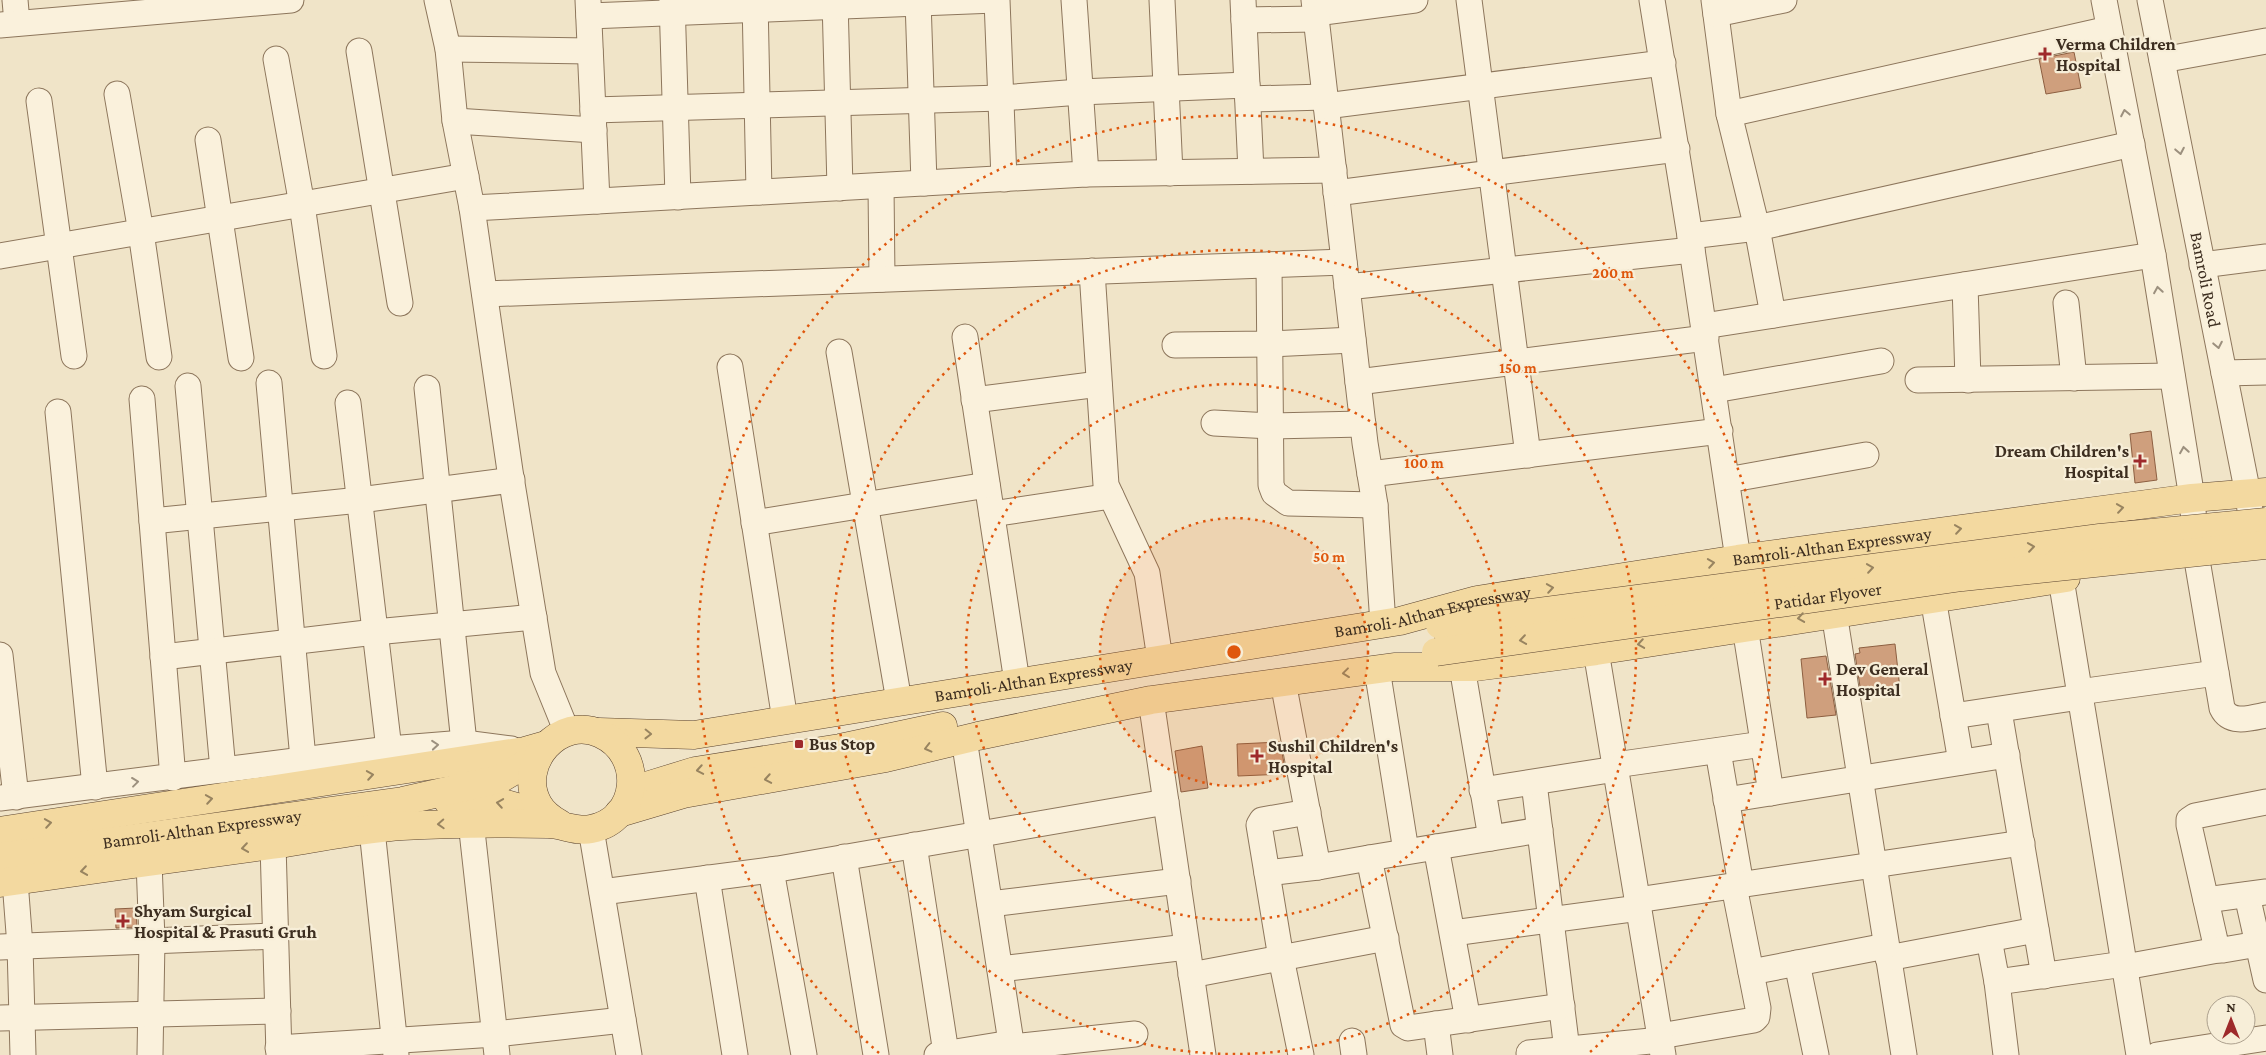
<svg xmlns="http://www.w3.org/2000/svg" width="2266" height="1055" font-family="'Crimson Pro',serif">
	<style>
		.building { fill: #cf9f7d; stroke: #8d5f41 }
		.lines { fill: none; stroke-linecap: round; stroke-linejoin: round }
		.minor-casing { stroke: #8d765c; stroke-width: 27 }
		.major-casing { stroke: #5b4430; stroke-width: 29 }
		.minor { stroke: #faf1dc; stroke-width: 25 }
		.major { stroke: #f3d9a0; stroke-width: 28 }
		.major-bridge-casing { stroke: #5b4430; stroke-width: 29; stroke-linecap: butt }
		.major-bridge { stroke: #f3d9a0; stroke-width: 28 }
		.oneway { stroke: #9c907e }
		.oneway2 { stroke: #988460 }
		.ring { fill: none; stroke: #df570d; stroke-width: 2.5; stroke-dasharray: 2.5 5 }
		.poi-dot { fill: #9e2a2b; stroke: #f7eed8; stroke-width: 2 }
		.labels { text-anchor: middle; stroke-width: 4.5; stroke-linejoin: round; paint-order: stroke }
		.poi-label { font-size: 18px; font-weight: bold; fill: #3d2e20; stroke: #f7eed8; text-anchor: start }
		.street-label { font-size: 18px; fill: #3d2e20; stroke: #f7eed8 }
		.centre { fill: #df570d; stroke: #f7eed8; stroke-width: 2.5 }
		.ring-label { font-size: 15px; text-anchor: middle; font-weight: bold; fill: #df570d; stroke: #f7eed8; stroke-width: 4.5; stroke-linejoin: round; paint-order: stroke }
	</style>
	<rect width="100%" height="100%" fill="#f0e4c8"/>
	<g class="building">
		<polygon points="2074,52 2081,88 2046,94 2039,59"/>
		<polygon points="2151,431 2157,480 2135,483 2130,434"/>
		<polygon points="1895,644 1900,689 1861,693 1855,654 1860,653 1859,648"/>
		<polygon points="1826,656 1836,715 1807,718 1801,659"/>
		<polygon points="1280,742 1286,774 1238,776 1237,744"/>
		<polygon points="1202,746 1208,788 1181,792 1175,751"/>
		<polygon points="136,908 137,927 116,928 115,909"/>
	</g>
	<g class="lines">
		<defs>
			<g id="minor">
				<polyline points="15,0 17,23"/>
				<polyline points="437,0 448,49 455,121 472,208 510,471 543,673 567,732"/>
				<polyline points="588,0 597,201"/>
				<polyline points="672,0 678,197"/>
				<polyline points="755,0 759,192"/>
				<polyline points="835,0 840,188"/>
				<polyline points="918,0 924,183"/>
				<polyline points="997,0 1004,179"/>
				<polyline points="1162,0 1170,173"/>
				<polyline points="1243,0 1251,171"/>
				<polyline points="1314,0 1365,443 1375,505 1383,624"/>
				<polyline points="1469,0 1528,455"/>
				<polyline points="1652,0 1690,236 1738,559"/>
				<polyline points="1714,0 1729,114 1757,228 1773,315"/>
				<path d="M2104 0 2153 255 2192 498 2197 560 2222 708C2230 725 2251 718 2266 715"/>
				<path id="s1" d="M2150 0 2248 494 2254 542"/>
				<polyline points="1316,13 1415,0"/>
				<polyline points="1716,14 1784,0"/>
				<polyline points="589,16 995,0"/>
				<polyline points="1244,20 1317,19"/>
				<polyline points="0,25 291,0"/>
				<polyline points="448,49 590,51"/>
				<polyline points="359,51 400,303"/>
				<polyline points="276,59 302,205 324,356"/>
				<polyline points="2162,60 2266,41"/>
				<polyline points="117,94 141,232 159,357"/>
				<polyline points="1248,99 1325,97"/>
				<polyline points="39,101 74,356"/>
				<polyline points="1326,106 1663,63"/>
				<polyline points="593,110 1001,98 1080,92 1247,85"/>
				<polyline points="1729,114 2109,29"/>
				<polyline points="455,121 594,130"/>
				<polyline points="208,140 241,358"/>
				<polyline points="1086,174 1334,170"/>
				<polyline points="881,186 882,279"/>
				<polyline points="1336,193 1677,149"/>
				<polyline points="472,208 1086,174 1074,0"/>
				<polyline points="1690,236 1757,228 2132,144"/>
				<polyline points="0,256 466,176"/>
				<polyline points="1269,265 1271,485 1274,493 1288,503 1375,505"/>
				<polyline points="2202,265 2266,257"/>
				<polyline points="1092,271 1106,485 1147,573 1160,659"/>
				<polyline points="1965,285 1968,380"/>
				<polyline points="1347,287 1692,250"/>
				<polyline points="485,294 1344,262"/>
				<polyline points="2066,303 2074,378"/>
				<polyline points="1704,326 2153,255"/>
				<polyline points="965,337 1017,682"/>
				<polyline points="1175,345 1270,344 1353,340"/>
				<polyline points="839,352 899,701"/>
				<polyline points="730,367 785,720"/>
				<polyline points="2224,373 2266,372"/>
				<polyline points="1918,380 2172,376"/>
				<polyline points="1358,382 1706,338"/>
				<polyline points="269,383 303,759"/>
				<polyline points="188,386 223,770"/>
				<polyline points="427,388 464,743"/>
				<polyline points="1714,390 1881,361"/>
				<polyline points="142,399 173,778"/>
				<polyline points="974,400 1099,384"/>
				<polyline points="348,403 389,749"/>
				<polyline points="58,412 95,787"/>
				<polyline points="1214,423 1271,426 1363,424"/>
				<polyline points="1370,474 1720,431"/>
				<polyline points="1727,480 1866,455"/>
				<polyline points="992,514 1111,496"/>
				<polyline points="152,521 360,500 512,480"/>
				<polyline points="754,523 987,485"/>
				<polyline points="2061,579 2139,1055"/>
				<polyline points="1831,594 1904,1055"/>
				<polyline points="1933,598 1961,762"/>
				<polyline points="1745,627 1771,793"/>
				<polyline points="1596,651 1663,1055"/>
				<polyline points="0,655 16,797"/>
				<polyline points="163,657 375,632 534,617"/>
				<polyline points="1462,667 1491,838"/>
				<polyline points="1377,669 1406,851"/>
				<polyline points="1283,682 1318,867 1369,858"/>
				<polyline points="2079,692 2216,673"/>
				<polyline points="1151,700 1203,1055"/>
				<polyline points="1999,711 2044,976"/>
				<polyline points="1953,716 2080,697"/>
				<polyline points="964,739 1013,1055"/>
				<polyline points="1718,751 1741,885"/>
				<polyline points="1615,765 1763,744"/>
				<polyline points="1534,783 1567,1050"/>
				<polyline points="1482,790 1616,769"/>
				<polyline points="0,798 389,749 464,743 511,749"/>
				<polyline points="1726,800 2007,755"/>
				<polyline points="471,822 497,1055"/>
				<polyline points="591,829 629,1055"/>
				<polyline points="372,830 396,1055"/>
				<polyline points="1540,830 1369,858 1403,1025 1408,1028 1562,1006"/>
				<polyline points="273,844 279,1055"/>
				<polyline points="914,845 946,1053"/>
				<polyline points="1436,847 1468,1020"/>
				<polyline points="844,857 876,1055"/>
				<polyline points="149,862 152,940 150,1055"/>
				<polyline points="771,870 804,1055"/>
				<polyline points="1267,873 1318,867"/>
				<polyline points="707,878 735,1055"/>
				<polyline points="15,881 20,946 23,1055"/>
				<polyline points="602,892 778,869 1166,802"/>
				<polyline points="2247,895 2266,980"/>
				<polyline points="1637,900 2022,843"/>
				<polyline points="2206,900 2266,892"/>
				<polyline points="990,904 1178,881"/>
				<polyline points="1453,933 1639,908"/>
				<polyline points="1989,939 1997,982 2006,1055"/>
				<polyline points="2258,944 2223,950 2218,950 2216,945 2189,825 2189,820 2195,816 2266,802"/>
				<polyline points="0,947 276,936"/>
				<polyline points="1888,958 2036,930"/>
				<polyline points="1797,963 1816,1055"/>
				<polyline points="2125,967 2218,950"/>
				<polyline points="1000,969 1187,947"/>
				<polyline points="1751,972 1886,946"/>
				<polyline points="1191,975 1386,938"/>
				<polyline points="1997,982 2124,964"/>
				<polyline points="0,1018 278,1011"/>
				<polyline points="1436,1024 1440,1055"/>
				<polyline points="1660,1036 1754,1020 1757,1017 1758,1008 1734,886"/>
				<polyline points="1352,1041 1354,1055"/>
				<polyline points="1012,1047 1135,1034"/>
				<polyline points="278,1048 495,1034 623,1020"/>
				<polyline points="1529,1053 1661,1040"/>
				<polyline points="937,1055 1011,1043"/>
				<polyline points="1301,1055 1281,958 1259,825 1262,820 1308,812"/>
				<polyline points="2157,1055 2266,1038"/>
			</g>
			<g id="major">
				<path id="s2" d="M599 732 694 735 1400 621 1477 600 1738 559 2192 498 2266 492"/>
				<polyline points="643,787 695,771 840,748 943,726"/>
				<polyline points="448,801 499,802 541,814"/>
				<polyline points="619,813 683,794 886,758 978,736 1151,700 1394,667 1475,667 1596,651 2066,578"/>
				<polyline points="0,831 525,751 546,745"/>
				<path id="s3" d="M0 857 403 801 500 779 537 757"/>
				<path d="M0 883C90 870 181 857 271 845 314 839 358 829 402 826 451 823 499 823 548 824 562 824 576 832 591 829 640 820 645 754 601 734 560 714 516 764 538 804 543 813 551 819 560 824"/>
			</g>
		</defs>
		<use href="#minor" class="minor-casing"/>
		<use href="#major" class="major-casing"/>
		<use href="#minor" class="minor"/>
		<use href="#major" class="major"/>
		<defs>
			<g id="major-bridge">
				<polyline points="1440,625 2100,538 2266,522"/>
				<path id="s4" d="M1436 652 1962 577 2266 545"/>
			</g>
		</defs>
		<use href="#major-bridge" class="major-bridge-casing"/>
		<use href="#major-bridge" class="major-bridge"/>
	</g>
	<defs><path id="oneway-chevron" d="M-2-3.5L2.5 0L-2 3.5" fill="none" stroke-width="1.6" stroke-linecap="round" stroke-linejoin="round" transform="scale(1.25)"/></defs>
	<g class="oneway">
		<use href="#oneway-chevron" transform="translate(2125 113) rotate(-101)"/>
		<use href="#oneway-chevron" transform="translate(2180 151) rotate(79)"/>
		<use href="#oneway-chevron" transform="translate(2158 290) rotate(-99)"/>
		<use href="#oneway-chevron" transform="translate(2218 345) rotate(79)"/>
		<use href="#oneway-chevron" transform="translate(2184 450) rotate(-99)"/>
		<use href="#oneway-chevron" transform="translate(435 745) rotate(-5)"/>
		<use href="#oneway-chevron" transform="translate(135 782) rotate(-7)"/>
	</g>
	<g class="oneway2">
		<use href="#oneway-chevron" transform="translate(2120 508) rotate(-8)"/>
		<use href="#oneway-chevron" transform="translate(1958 529) rotate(-8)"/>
		<use href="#oneway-chevron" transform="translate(2031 547) rotate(-8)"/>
		<use href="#oneway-chevron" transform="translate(1711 563) rotate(-9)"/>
		<use href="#oneway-chevron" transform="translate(1870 568) rotate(-8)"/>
		<use href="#oneway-chevron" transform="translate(1550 588) rotate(-9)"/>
		<use href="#oneway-chevron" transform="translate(1801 618) rotate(171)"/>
		<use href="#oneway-chevron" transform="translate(1523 640) rotate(172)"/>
		<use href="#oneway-chevron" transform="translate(1641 644) rotate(171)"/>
		<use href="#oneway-chevron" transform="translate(1346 673) rotate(173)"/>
		<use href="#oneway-chevron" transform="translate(648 734) rotate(1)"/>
		<use href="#oneway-chevron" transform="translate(928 748) rotate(166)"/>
		<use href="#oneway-chevron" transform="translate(700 770) rotate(170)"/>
		<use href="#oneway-chevron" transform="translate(370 775) rotate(-9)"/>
		<use href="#oneway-chevron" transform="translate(768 779) rotate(170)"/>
		<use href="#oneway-chevron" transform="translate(209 799) rotate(-9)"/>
		<use href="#oneway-chevron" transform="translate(500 803) rotate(-171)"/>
		<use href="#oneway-chevron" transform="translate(48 823) rotate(-9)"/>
		<use href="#oneway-chevron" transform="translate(441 824) rotate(177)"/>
		<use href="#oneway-chevron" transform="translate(245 848) rotate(172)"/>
		<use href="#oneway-chevron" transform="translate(84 871) rotate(172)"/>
	</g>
	<circle cx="1234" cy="652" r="134" fill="#df570d" fill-opacity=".12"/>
	<g class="ring">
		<circle cx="1234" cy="652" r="134"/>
		<circle cx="1234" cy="652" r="268"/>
		<circle cx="1234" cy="652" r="402"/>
		<path d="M879 1053A536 536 0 1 1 1589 1053"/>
	</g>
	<g class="poi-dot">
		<path d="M2042.5 46.5h5v5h5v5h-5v5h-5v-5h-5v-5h5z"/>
		<path d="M2137.5 453.5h5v5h5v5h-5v5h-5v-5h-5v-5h5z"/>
		<path d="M1822.5 671.5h5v5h5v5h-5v5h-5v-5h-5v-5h5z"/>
		<rect x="794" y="739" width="10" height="10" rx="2.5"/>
		<path d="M1254.5 748.5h5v5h5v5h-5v5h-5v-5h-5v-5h5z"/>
		<path d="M120.5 913.5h5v5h5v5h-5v5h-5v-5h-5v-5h5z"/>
	</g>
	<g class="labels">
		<g class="poi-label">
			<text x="2056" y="50">Verma Children<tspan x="2056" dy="21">Hospital</tspan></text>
			<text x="2129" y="457" text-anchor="end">Dream Children's<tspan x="2129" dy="21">Hospital</tspan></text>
			<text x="1836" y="675">Dev General<tspan x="1836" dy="21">Hospital</tspan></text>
			<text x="809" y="750">Bus Stop</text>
			<text x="1268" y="752">Sushil Children's<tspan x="1268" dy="21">Hospital</tspan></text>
			<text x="134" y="917">Shyam Surgical<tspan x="134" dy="21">Hospital &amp; Prasuti Gruh</tspan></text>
		</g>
		<g class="street-label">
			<text dy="6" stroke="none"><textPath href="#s1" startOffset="285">Bamroli Road</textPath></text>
			<text dy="6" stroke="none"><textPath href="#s2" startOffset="1249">Bamroli-Althan Expressway</textPath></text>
			<text dy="6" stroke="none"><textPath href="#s4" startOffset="396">Patidar Flyover</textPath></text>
			<text dy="6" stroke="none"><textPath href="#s2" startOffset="844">Bamroli-Althan Expressway</textPath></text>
			<text dy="6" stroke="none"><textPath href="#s2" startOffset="439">Bamroli-Althan Expressway</textPath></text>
			<text dy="6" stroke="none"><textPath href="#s3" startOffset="204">Bamroli-Althan Expressway</textPath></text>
		</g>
	</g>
	<circle cx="1234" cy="652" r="8" class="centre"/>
	<g class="ring-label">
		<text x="1613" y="278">200 m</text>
		<text x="1518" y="373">150 m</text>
		<text x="1424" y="468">100 m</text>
		<text x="1329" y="562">50 m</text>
	</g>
	<g transform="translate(2231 1020)"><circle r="24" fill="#f7eed8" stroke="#ada18e"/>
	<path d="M0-4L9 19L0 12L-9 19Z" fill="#9e2a2b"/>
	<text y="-8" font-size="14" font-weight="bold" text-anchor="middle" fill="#3d2e20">N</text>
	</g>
</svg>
